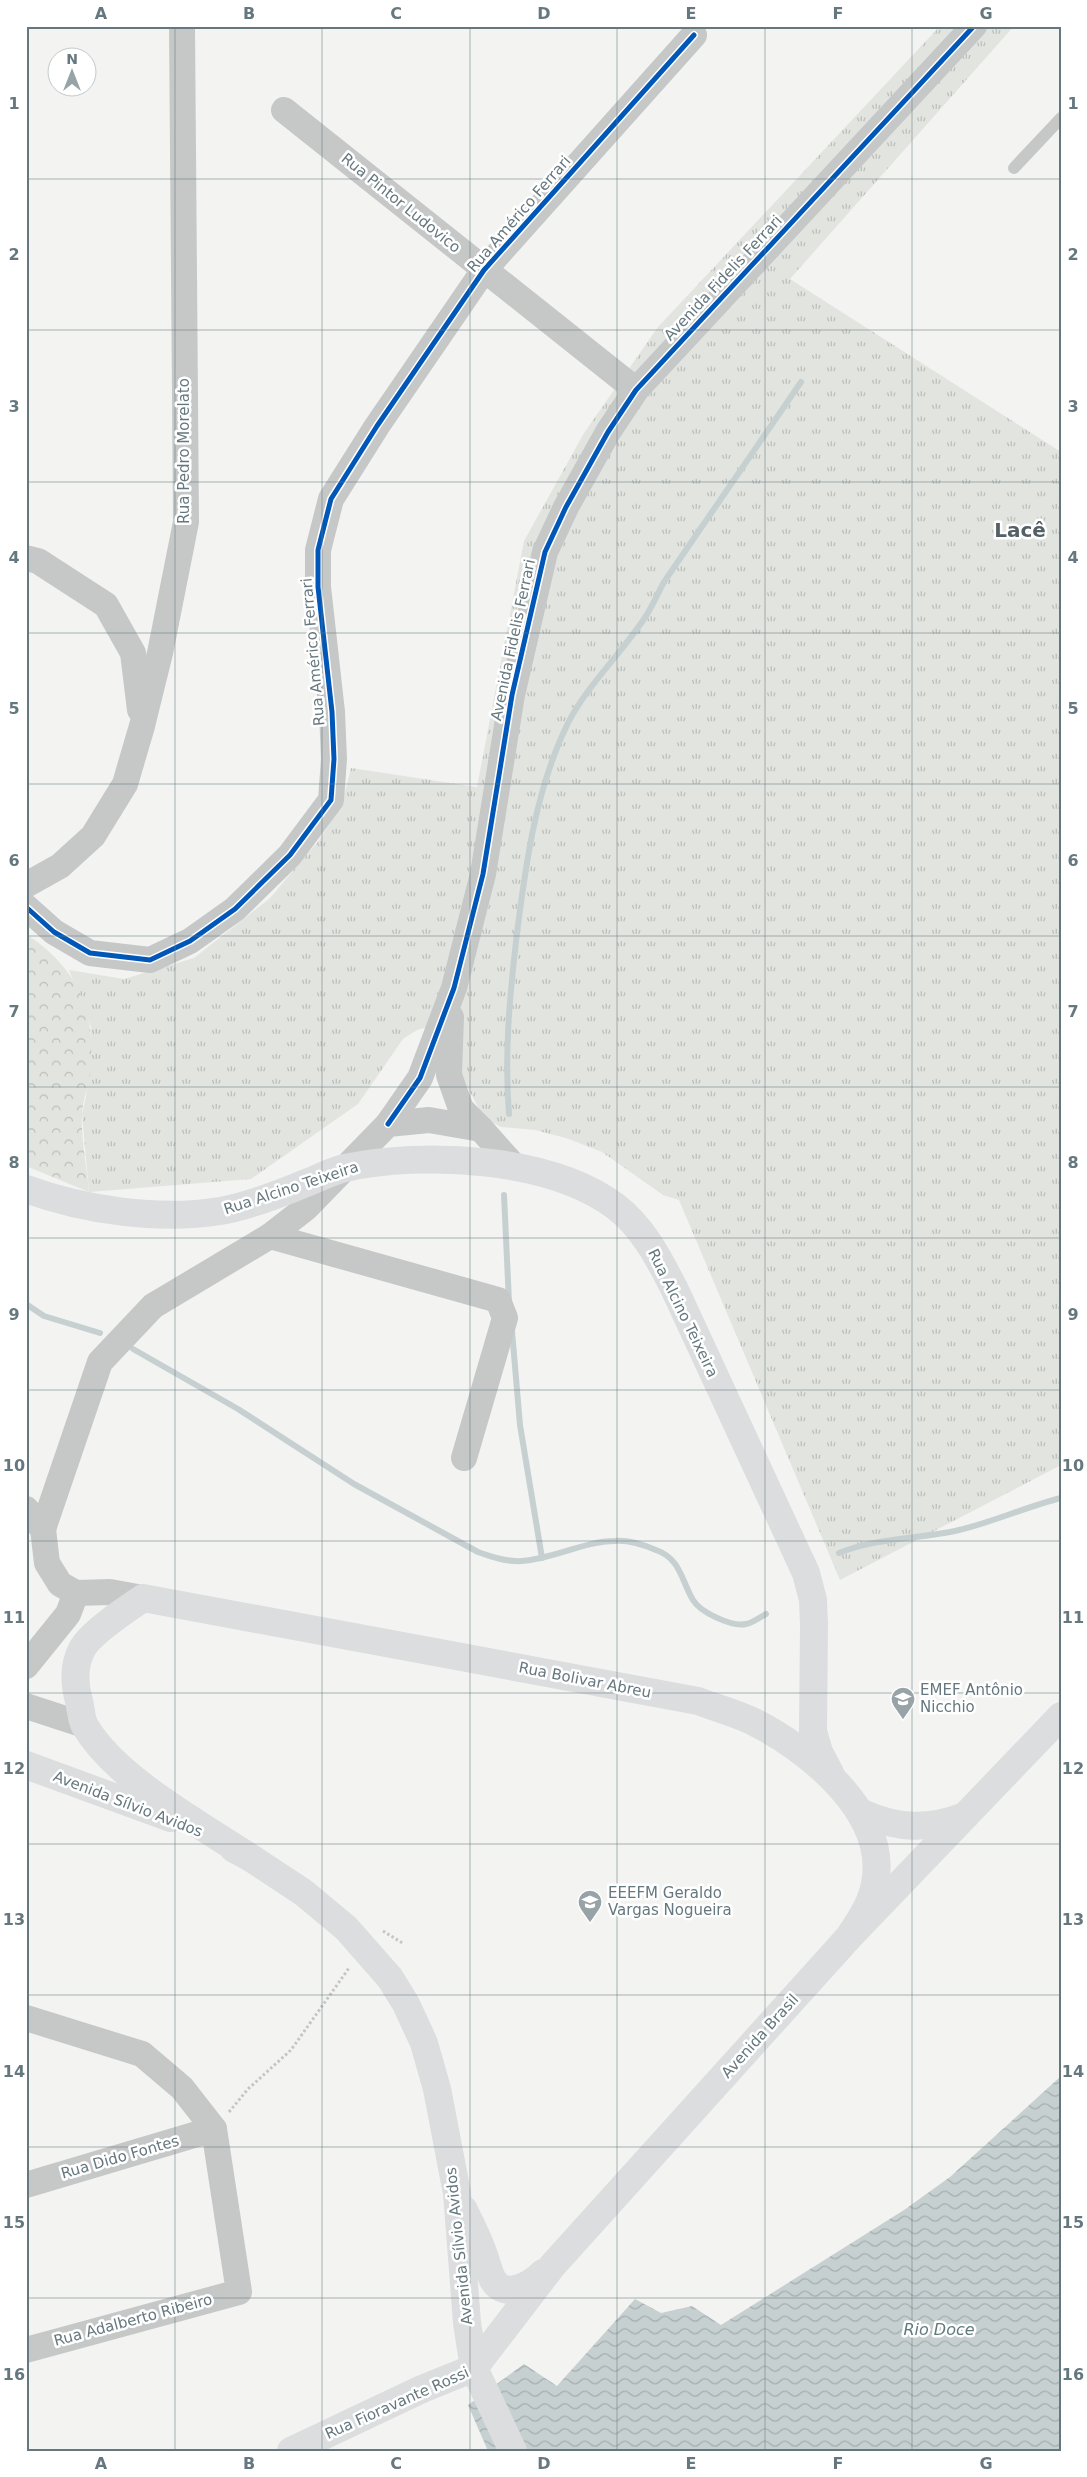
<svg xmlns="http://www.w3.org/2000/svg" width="1087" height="2477" font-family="'DejaVu Sans',sans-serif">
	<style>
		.grass { fill: url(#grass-tufts) }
		.forest { fill: url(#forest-crowns) }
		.water { fill: url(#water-waves) }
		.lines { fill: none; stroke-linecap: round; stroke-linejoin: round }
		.stream { stroke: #c7d0d1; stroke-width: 6 }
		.path { stroke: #c4c5c6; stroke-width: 3; stroke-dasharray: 2.5 2.5; stroke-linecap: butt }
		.lane { stroke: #c6c8c8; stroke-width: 12 }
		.street { stroke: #c6c8c8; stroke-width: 26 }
		.secondary { stroke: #dcddde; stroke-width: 28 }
		.cycleway-casing { stroke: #fff; stroke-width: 8 }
		.cycleway { stroke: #0057b8; stroke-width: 5 }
		.grid { fill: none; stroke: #66787f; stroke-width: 1; stroke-opacity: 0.55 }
		.labels { text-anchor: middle; stroke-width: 5; stroke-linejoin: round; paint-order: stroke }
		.street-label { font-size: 15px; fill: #66787f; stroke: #fff }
		.poi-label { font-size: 15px; fill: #66787f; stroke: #fff; text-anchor: start }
		.water-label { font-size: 16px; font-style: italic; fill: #627a7d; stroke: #fff }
		.district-label { font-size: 20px; font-weight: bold; fill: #536065; stroke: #fff }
		.neatline { fill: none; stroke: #66787f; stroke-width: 2 }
		.grid-label { font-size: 16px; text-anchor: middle; font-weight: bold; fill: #66787f }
	</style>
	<defs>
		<pattern id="grass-tufts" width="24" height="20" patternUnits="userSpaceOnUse" patternTransform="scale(1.25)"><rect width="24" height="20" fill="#e2e5df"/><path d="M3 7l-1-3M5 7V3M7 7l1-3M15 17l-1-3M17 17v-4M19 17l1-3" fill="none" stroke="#bbbeba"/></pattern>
		<pattern id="forest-crowns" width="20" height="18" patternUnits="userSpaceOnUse" patternTransform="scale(1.25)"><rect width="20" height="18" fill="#e2e5df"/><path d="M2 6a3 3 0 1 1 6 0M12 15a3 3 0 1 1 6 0" fill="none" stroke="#bbbeba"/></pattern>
		<pattern id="water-waves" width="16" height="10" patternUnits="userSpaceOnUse" patternTransform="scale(1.25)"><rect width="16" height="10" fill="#c7d0d1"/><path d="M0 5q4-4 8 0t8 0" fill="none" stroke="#a5aeaf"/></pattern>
	</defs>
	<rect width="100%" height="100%" fill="#f3f3f2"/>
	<polygon class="grass" points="940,26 1014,26 790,279 1061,452 1061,1465 840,1580 679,1200 663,1195 602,1152 566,1138 535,1130 501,1127 484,1118 434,1025 417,1030 403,1039 358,1104 251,1179 89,1192 82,1114 86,1097 91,1027 69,970 124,979 194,958 270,898 319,840 342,804 351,768 477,787 524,541 584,433 658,327"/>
	<path class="forest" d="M26 934C76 967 95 1007 91 1067 90 1083 82 1100 82 1116 81 1141 87 1167 89 1192L26 1166Z"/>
	<polygon class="water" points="1061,2076 1061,2451 488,2451 468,2405 524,2364 557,2386 635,2299 661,2313 692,2306 721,2325 904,2210 950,2177"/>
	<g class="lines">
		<g class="stream">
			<path d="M509 1114C504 1053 510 993 517 933 526 862 536 788 568 723 588 684 622 653 646 616 653 605 658 593 664 582L801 382"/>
			<polyline points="504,1195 509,1302"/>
			<polyline points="26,1304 44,1316 100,1333"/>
			<polyline points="512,1331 520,1425 542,1558"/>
			<path d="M133 1349 238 1409 354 1484 478 1552C492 1557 507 1562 522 1561 554 1559 584 1541 615 1541 628 1540 644 1545 656 1550 681 1559 681 1580 693 1600 700 1612 731 1627 746 1624 753 1623 760 1617 766 1614"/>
			<path d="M839 1553C876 1538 916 1539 955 1531 991 1523 1025 1507 1061 1498"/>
		</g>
		<g class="path">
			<polyline points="383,1931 404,1944"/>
			<polyline points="229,2112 248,2089 291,2050 349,1968"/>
		</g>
		<polyline class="lane" points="1014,168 1061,118"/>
		<g class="street">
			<polyline points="284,110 636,390"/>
			<polyline points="26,558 38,561 106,605 133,653 140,710"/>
			<polyline points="26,885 60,866 93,836 125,784 142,726 160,653 186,522 182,26"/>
			<polyline points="26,907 54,932 90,953 150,960 190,941 235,909 290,855 331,800 334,759 332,712 318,587 318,550 331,499 377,426 484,270 694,35"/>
			<polyline points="451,1017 449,1075 461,1109 481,1129"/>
			<polyline points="388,1124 420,1078 454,988 483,874 512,695 545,552 566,507 608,432 636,390 974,26"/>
			<polyline points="270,1236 498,1300 505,1318 464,1458"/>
			<polyline points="26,1509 43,1529 47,1563 60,1584 76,1593 110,1592 143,1598"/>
			<polyline points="43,1529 100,1362 153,1306 270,1236 306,1208 388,1124 429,1120 481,1129 514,1166"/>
			<polyline points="26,1666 68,1614 76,1593"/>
			<polyline points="26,1706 84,1725"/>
			<polyline points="26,2018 142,2054 182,2088 214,2129 239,2292 26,2350"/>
			<polyline points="26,2185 214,2129"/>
		</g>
		<g class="secondary">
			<path d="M26 1189C84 1210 159 1221 220 1211 245 1207 282 1193 306 1183 319 1178 332 1171 345 1168 423 1151 549 1157 615 1206 643 1227 659 1259 674 1288L806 1573 813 1600 814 1624 813 1731 819 1752 830 1773"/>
			<polyline points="26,1765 171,1818"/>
			<path d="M862 1813C898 1829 928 1830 965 1816"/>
			<polyline points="234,1849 251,1858 304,1893 346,1928 390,1978 406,2004 424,2043 437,2089 457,2193 467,2323 474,2368 513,2451"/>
			<path d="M251 1858C200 1824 116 1779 85 1726 81 1719 81 1709 79 1701 74 1683 73 1666 82 1649 90 1633 127 1609 143 1598L698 1701C716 1708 735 1713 752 1721 807 1748 889 1813 875 1883 872 1903 860 1920 849 1937"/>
			<path d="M464 2210C470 2223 477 2236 482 2250 486 2259 488 2271 493 2280 505 2300 531 2285 543 2273"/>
			<polyline points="474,2368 553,2265 849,1937 1061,1716"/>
			<polyline points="291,2451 422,2389 474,2368"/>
		</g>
		<defs>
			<g id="cycleway">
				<polyline points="26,907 54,932 90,953 150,960 190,941 235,909 290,855 331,800 334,759 332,712 318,587 318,550 331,499 377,426 484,270 694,35"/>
				<polyline points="388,1124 420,1078 454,988 483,874 512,695 545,552 566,507 608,432 636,390 974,26"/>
			</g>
		</defs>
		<use href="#cycleway" class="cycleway-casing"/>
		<use href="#cycleway" class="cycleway"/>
	</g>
	<path class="grid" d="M175 26V2451M322 26V2451M470 26V2451M617 26V2451M765 26V2451M912 26V2451M26 179H1061M26 330H1061M26 482H1061M26 633H1061M26 784H1061M26 936H1061M26 1087H1061M26 1238H1061M26 1390H1061M26 1541H1061M26 1693H1061M26 1844H1061M26 1995H1061M26 2147H1061M26 2298H1061"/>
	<defs>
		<symbol id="school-pin" viewBox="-11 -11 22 30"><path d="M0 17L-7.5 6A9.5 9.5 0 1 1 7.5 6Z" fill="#97a3a7" stroke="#fff"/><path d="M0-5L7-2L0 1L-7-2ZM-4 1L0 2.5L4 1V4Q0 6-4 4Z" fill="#fff"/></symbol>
	</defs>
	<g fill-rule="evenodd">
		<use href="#school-pin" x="889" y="1685" width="28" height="38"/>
		<use href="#school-pin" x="576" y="1888" width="28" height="38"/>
	</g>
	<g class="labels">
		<g class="street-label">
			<text transform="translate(401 203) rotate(39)" y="5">Rua Pintor Ludovico</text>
			<text transform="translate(519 214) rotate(-49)" y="5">Rua Américo Ferrari</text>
			<text transform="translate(723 278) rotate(-47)" y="5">Avenida Fidelis Ferrari</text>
			<text transform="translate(184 451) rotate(-90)" y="5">Rua Pedro Morelato</text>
			<text transform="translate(513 640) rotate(-78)" y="5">Avenida Fidelis Ferrari</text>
			<text transform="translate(313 652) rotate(-95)" y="5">Rua Américo Ferrari</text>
			<text transform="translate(291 1188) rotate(-18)" y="5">Rua Alcino Teixeira</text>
			<text transform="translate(683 1313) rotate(64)" y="5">Rua Alcino Teixeira</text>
			<text transform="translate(585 1680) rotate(11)" y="5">Rua Bolivar Abreu</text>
			<text transform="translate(128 1804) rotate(21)" y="5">Avenida Sílvio Avidos</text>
			<text transform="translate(760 2036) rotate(-48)" y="5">Avenida Brasil</text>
			<text transform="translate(120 2157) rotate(-16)" y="5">Rua Dido Fontes</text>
			<text transform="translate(459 2246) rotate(-96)" y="5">Avenida Sílvio Avidos</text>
			<text transform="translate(133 2320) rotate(-15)" y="5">Rua Adalberto Ribeiro</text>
			<text transform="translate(397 2403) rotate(-24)" y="5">Rua Fioravante Rossi</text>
		</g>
		<g class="poi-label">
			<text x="920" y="1695">EMEF Antônio<tspan x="920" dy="17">Nicchio</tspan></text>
			<text x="608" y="1898">EEEFM Geraldo<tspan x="608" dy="17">Vargas Nogueira</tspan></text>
		</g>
		<g class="water-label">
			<text x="939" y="2335">Rio Doce</text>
		</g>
		<g class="district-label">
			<text x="1020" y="537">Lacê</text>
		</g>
	</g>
	<rect width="1087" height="2477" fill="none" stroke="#ffffff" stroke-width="55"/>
	<g transform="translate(72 72)"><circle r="24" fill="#ffffff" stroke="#c2c9cc"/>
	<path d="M0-4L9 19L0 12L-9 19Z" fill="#97a3a7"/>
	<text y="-8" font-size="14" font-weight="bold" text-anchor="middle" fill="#66787f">N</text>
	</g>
	<rect x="28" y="28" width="1032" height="2422" class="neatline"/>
	<g class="grid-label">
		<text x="101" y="19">A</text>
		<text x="249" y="19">B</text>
		<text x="396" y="19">C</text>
		<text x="544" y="19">D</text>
		<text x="691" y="19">E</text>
		<text x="838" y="19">F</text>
		<text x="986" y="19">G</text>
		<text x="14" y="109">1</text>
		<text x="1073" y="109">1</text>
		<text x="14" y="260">2</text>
		<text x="1073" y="260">2</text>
		<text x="14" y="412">3</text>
		<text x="1073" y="412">3</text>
		<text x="14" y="563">4</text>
		<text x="1073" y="563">4</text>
		<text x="14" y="714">5</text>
		<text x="1073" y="714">5</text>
		<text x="14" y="866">6</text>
		<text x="1073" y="866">6</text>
		<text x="14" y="1017">7</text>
		<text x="1073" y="1017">7</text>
		<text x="14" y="1168">8</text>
		<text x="1073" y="1168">8</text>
		<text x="14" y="1320">9</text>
		<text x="1073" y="1320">9</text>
		<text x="14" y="1471">10</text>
		<text x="1073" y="1471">10</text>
		<text x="14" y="1623">11</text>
		<text x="1073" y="1623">11</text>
		<text x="14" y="1774">12</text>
		<text x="1073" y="1774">12</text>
		<text x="14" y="1925">13</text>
		<text x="1073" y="1925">13</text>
		<text x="14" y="2077">14</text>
		<text x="1073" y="2077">14</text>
		<text x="14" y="2228">15</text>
		<text x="1073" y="2228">15</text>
		<text x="14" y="2380">16</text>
		<text x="1073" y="2380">16</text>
		<text x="101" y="2469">A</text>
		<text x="249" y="2469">B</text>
		<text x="396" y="2469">C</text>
		<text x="544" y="2469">D</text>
		<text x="691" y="2469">E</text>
		<text x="838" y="2469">F</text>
		<text x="986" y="2469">G</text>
	</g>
</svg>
